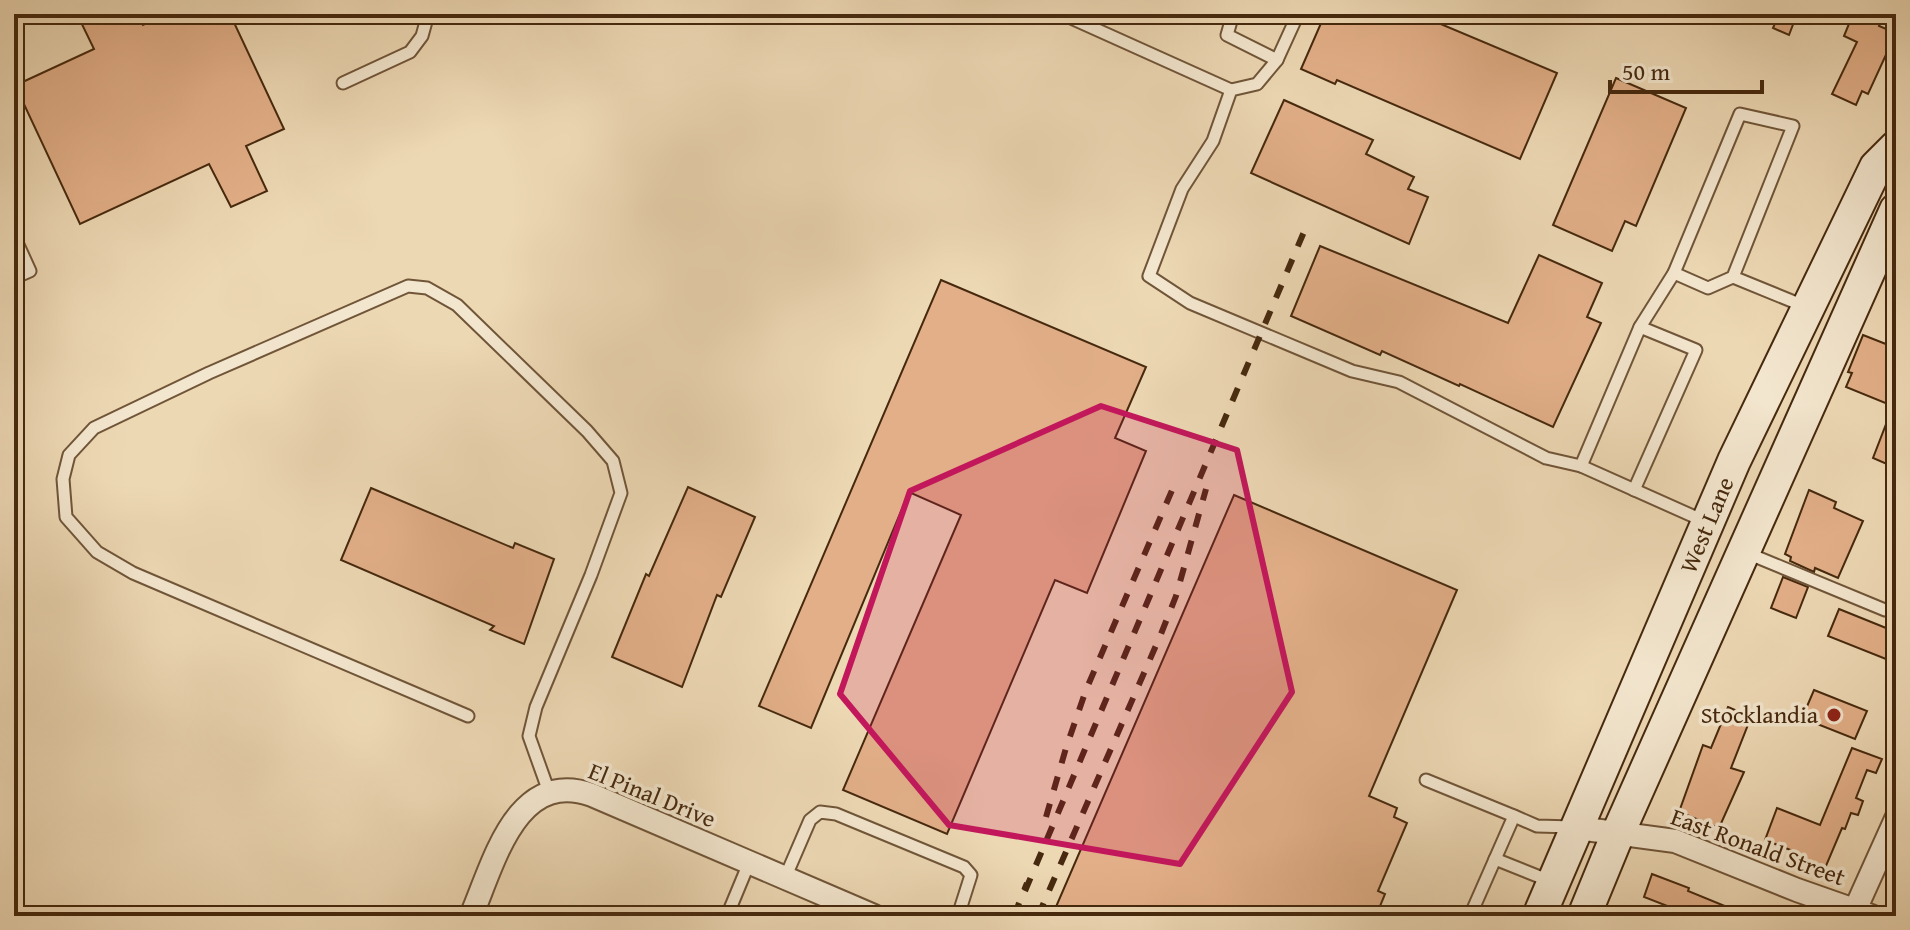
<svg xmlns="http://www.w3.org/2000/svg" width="1910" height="930" font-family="'Gentium Book Plus',serif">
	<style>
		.building { fill: #e2af88; stroke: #46290e; stroke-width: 2 }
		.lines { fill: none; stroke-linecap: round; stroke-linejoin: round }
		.service-casing { stroke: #705538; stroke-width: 15 }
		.minor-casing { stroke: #705538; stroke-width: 26 }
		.secondary-casing { stroke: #46290e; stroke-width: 36 }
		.service { stroke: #f3e6ce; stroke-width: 11 }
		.minor { stroke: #f3e6ce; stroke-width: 22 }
		.secondary { stroke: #f3e6ce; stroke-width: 32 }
		.rail { stroke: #46290e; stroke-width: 6; stroke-dasharray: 14 14; stroke-linecap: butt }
		.marked { fill: #c2185b; fill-opacity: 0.2; stroke: #c2185b; stroke-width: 6; stroke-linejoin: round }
		.poi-dot { fill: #8f2418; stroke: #f3e6ce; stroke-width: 3 }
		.labels { text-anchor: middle; stroke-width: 7; stroke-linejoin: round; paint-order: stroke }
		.street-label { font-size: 24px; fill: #46290e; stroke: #f3e6ce }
		.poi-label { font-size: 24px; fill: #46290e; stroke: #f3e6ce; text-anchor: end }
	</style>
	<rect width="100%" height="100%" fill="#edd8b4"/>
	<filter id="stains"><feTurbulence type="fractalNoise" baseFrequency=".0025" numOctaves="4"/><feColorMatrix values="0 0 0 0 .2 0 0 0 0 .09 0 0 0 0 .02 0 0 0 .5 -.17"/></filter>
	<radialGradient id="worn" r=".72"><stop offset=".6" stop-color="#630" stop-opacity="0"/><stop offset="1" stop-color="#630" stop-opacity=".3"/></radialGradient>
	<g class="building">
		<polygon points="77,14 138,14 143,25 166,14 230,14 284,129 246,146 267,191 231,207 209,164 80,224 23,102 14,106 14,86 94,49"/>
		<polygon points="1325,14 1417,14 1557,73 1520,159 1337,80 1335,84 1301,69"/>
		<polygon points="1779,14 1797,14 1789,35 1773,28"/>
		<polygon points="1853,14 1884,14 1879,26 1896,33 1868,94 1862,91 1856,105 1832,94 1857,42 1844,36"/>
		<polygon points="1616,78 1686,108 1636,226 1625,221 1612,251 1553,225"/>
		<polygon points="1284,100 1373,140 1366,154 1414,177 1408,189 1428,197 1409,244 1251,173"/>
		<polygon points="1320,246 1508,323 1539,255 1602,283 1587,317 1601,323 1553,427 1460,384 1459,386 1382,351 1380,355 1291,316"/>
		<polygon points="941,280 1146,367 1115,438 1146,451 1087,593 1055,580 947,834 843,790 961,515 909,492 811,728 759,706"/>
		<polygon points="1863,335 1896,348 1896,468 1873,458 1893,406 1846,387 1852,373 1848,372"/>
		<polygon points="688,487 755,517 721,597 717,595 682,687 612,657 646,574 649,576"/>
		<polygon points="371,488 513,548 515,543 554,559 524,644 490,630 494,626 341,560"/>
		<polygon points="1809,490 1836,502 1834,508 1863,521 1838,578 1815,568 1814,572 1790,561 1791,557 1785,554"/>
		<polygon points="1234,495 1457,590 1369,796 1397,808 1394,817 1407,823 1378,891 1385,894 1376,916 1052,916"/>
		<polygon points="1783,577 1808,587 1796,618 1771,608"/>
		<polygon points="1839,609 1896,632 1896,663 1828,636"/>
		<polygon points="1814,690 1867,711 1855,739 1802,718"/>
		<polygon points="1728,707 1751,717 1731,768 1744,772 1719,828 1679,812 1703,745 1711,748"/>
		<polygon points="1852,748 1882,759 1876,773 1867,770 1856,798 1863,801 1858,815 1851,813 1845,829 1842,828 1823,873 1803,865 1806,856 1765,840 1777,808 1820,825"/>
		<polygon points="1652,874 1689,888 1688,891 1749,916 1693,916 1644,897"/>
	</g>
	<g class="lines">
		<defs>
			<g id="service">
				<polyline points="1062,14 1231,90"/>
				<polyline points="1233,14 1227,35 1277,60"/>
				<polyline points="1298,14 1277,60 1257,84 1231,90 1213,141 1182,189 1149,276 1190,303 1352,371 1399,382 1546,458 1581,466 1704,521"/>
				<polyline points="343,83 410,52 422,36 427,18 425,14"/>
				<polyline points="14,236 30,271 14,278"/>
				<polyline points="1733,277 1793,126 1740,114 1674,273 1708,288 1733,277 1804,306"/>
				<polyline points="1640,327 1674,273"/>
				<polyline points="1581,466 1640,327 1696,350 1634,490"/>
				<polyline points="1747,553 1885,610"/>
				<polyline points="468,716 133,573 97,552 66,517 63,479 69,455 94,428 209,373 408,286 427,288 457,305 587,431 613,461 621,493 591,575 536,707 529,736 549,792"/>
				<polyline points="1426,780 1514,816 1470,916"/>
				<polyline points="1514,816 1537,826 1573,827"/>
				<polyline points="1495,859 1550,881"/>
				<polyline points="785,878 810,820 820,812 836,814 964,867 971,875 958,916"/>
				<polyline points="727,916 749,863"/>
			</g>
			<g id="minor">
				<polyline points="1578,828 1675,841 1797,890 1871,916"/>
				<polyline points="1855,910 1896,819"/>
				<path d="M471 916C494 863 516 768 592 795L874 916"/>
			</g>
			<g id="secondary">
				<polyline points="1539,916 1734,461 1876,167 1896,147"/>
				<polyline points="1584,916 1619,831 1896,210"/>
			</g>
		</defs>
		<use href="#service" class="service-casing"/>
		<use href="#minor" class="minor-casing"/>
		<use href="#secondary" class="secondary-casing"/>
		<use href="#service" class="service"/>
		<use href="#minor" class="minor"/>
		<use href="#secondary" class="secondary"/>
		<g class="rail">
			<polyline points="1046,817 1066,748 1086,690 1173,488"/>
			<polyline points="1025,891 1306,227"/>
			<polyline points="1014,916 1027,883"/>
			<polyline points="1038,916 1161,634 1176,596 1206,489"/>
		</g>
	</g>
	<path class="marked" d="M1101 406 1237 450 1292 692 1180 864 949 825 840 694 910 491Z"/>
	<circle class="poi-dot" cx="1834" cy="715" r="8"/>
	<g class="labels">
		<g class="street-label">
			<text transform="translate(1707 525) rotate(-67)" y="8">West Lane</text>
			<text transform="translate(652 795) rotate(22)" y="8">El Pinal Drive</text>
			<text transform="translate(1758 847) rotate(20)" y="8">East Ronald Street</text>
		</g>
		<g class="poi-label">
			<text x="1818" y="723">Stocklandia</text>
		</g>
	</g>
	<rect width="1910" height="930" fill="none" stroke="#edd8b4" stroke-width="48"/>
	<rect x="16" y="16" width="1878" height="898" fill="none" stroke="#46290e" stroke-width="4"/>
	<rect x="24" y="24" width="1862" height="882" fill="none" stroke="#46290e" stroke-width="2"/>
	<path d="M1610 80v12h152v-12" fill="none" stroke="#46290e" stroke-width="4"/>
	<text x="1622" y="80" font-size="24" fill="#46290e" stroke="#f3e6ce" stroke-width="6" paint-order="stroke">50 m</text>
	<rect width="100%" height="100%" filter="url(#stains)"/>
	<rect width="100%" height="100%" fill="url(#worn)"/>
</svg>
